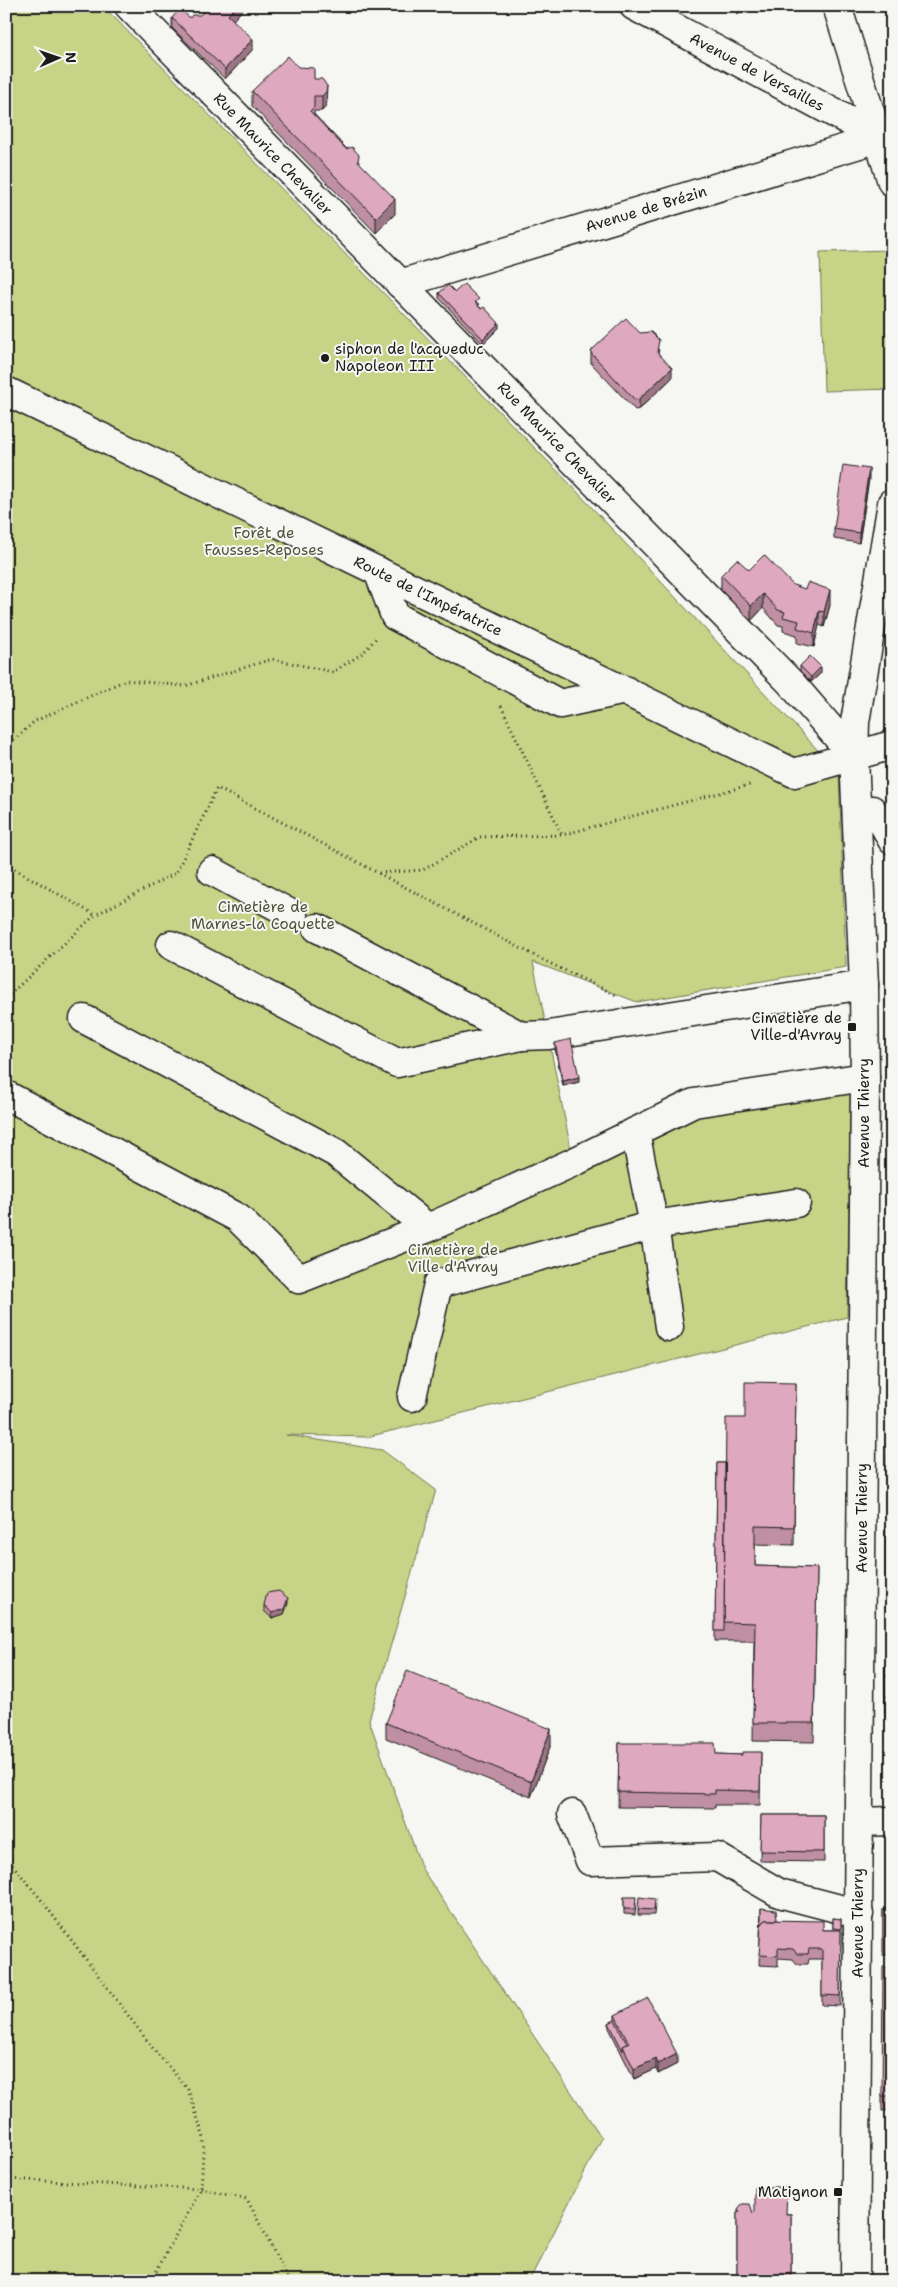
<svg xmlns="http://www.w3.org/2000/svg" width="898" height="2287" font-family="'Shantell Sans',sans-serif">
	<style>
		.green { fill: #c7d386; stroke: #727851 }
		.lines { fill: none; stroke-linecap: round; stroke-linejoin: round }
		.minor-casing { stroke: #1c1c1c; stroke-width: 31 }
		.path { stroke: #1c1c1c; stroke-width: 3; stroke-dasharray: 1 4; stroke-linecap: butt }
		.minor { stroke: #f6f6f2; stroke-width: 28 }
		.wall { fill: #bf90a3; stroke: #1c1c1c }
		.shaded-wall { fill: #9b7685; stroke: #1c1c1c }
		.building { fill: #dea8be; stroke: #1c1c1c }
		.poi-dot { fill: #1c1c1c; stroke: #f6f6f2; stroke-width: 2 }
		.labels { text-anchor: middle; stroke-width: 4; stroke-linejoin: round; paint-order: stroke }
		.street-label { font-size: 15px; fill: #1c1c1c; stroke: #f6f6f2 }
		.poi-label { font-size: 15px; fill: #1c1c1c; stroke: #f6f6f2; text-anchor: end }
		.park-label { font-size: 15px; fill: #4f533c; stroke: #f6f6f2 }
	</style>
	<rect width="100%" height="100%" fill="#f6f6f2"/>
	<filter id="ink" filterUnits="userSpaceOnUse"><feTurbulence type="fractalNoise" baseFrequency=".02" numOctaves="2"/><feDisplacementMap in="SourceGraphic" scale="10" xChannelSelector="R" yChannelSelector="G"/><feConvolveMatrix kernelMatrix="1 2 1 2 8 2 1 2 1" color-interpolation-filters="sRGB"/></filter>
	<g filter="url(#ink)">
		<g class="green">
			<polygon points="6,6 103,6 571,485 839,773 846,967 637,1002 533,962 576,1174 697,1111 851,1089 847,1317 367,1437 286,1435 382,1450 436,1490 369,1720 422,1869 602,2138 529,2281 6,2281"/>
			<polygon points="889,250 892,389 824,391 820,252"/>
		</g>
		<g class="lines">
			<defs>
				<g id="minor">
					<polyline points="129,6 791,683 854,756"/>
					<polyline points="634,6 879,137"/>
					<polyline points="837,6 892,182"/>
					<polyline points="400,284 892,134"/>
					<polyline points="6,391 794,773 892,745"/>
					<polyline points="378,571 395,616 560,704 625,690"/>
					<polyline points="857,810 872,810 884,825 892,840"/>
					<polyline points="212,871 293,915"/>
					<polyline points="317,928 521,1036 549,1035 864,985"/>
					<polyline points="171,945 397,1063 521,1036"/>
					<polyline points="84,1019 336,1153 428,1228"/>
					<polyline points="6,1095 238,1218 299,1279 428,1228 576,1161 694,1103 865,1077"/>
					<polyline points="635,1132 654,1225 669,1327"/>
					<polyline points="412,1397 438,1284 654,1225 796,1203"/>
					<polyline points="572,1814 590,1861 717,1857 779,1893 859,1914"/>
					<polyline points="859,1822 892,1821"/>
					<polyline points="855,2281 865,1083 864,985 854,756 855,722 892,503"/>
				</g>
			</defs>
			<use href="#minor" class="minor-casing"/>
			<g class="path">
				<polyline points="501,706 562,835"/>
				<polyline points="6,747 35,721 126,680 185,686 272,659 333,672 363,653 378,636"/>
				<polyline points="6,864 95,915"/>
				<polyline points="379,873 423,870 480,837 562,835 753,784"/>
				<polyline points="6,998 95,915 176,873 217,788 541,959 616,995"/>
				<polyline points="6,1857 39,1897 155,2051 188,2089 204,2138 201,2189 151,2281"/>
				<polyline points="6,2179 201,2189 247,2199 289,2281"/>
			</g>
			<use href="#minor" class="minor"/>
		</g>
		<g class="wall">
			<polygon points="734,6 754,6 738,14"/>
			<polygon points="172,18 190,18 233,20 253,49 225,79 172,28"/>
			<polygon points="314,79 327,101 326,106 322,111 314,111 314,114 359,162 395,214 376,233 252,106 252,91"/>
			<polygon points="455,292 479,304 478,305 499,328 483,344 439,298 439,293"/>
			<polygon points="640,333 659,350 658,353 672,378 639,409 635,410 591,363 591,353"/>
			<polygon points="869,479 859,543 834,539 834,529"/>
			<polygon points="749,570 793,585 830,605 824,627 819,625 814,647 797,643 797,635 783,631 783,626 778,625 763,608 751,621 721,590 721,575"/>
			<polygon points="800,666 821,673 811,682 800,671"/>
			<polygon points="555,1043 579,1082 563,1086 555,1049"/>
			<polygon points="796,1383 794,1545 755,1544 755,1566 817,1568 814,1742 753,1741 754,1641 715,1641 717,1463 725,1463 745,1418"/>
			<polygon points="892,1442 892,1508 886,1508 886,1498"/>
			<rect x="886" y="1528" width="6" height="82"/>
			<polygon points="288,1603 284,1614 272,1618 264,1611 264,1605"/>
			<polygon points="885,1666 892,1666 892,1718 885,1717"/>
			<polygon points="386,1723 551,1744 531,1797 386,1738"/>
			<polygon points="619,1743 716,1754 742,1755 761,1752 760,1805 715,1805 715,1808 618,1807"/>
			<polygon points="761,1815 824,1815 824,1862 760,1861"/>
			<polygon points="624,1897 636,1903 635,1915 624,1914"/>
			<polygon points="655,1904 654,1915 638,1915 638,1909"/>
			<polygon points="761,1908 777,1920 823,1930 833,1930 833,1918 841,1919 840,2006 822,2005 822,1959 809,1959 808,1964 797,1964 793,1959 778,1958 778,1966 759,1965"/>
			<rect x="883" y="1910" width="9" height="45"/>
			<polygon points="892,1968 892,2110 882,2111 882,2096"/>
			<polygon points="615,2015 677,2064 658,2074 656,2069 634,2079 609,2028 609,2023 615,2020"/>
			<polygon points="738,2209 753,2213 791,2214 791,2281 737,2281 737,2213 738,2213"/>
		</g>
		<g class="shaded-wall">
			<polygon points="237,6 246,6 228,26 228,15"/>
			<polygon points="738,6 754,6 738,14"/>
			<polygon points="253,39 253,49 225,79 225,69"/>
			<polygon points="327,86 326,106 322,111 322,96"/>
			<polygon points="395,199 395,214 376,233 376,218"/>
			<polygon points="499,323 499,328 483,344 483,339"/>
			<polygon points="672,368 672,378 639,409 639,399"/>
			<polygon points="869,469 869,479 859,543 859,533"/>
			<polygon points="830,590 830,605 824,627 824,612"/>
			<polygon points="763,594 763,608 751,621 751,606"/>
			<polygon points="819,611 819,625 814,647 814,633"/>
			<polygon points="821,667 821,673 811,682 811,677"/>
			<polygon points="579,1077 579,1082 563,1086 563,1081"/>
			<polygon points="288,1598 288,1603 284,1614 272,1618 272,1613"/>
			<polygon points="551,1729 551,1744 531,1797 531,1782"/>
			<polygon points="677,2054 677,2064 658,2074 658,2064"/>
			<polygon points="656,2059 656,2069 634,2079 634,2069"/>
		</g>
		<g class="building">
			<polygon points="209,6 237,6 228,15 253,39 225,69 172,18 180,9 190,18 192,15 200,15"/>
			<polygon points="288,56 298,67 314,68 314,79 322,79 327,86 326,92 322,96 314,96 314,107 310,111 346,149 352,147 359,155 358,161 395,199 376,218 252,91"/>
			<polygon points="464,284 479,299 475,302 481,309 484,307 499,323 483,339 439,293 448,285 455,292"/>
			<polygon points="626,318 640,333 651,332 659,340 657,352 672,368 639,399 635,400 591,353 592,350"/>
			<polygon points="843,465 869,469 859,533 834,529"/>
			<polygon points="764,555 793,585 805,589 808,582 830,590 824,612 819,611 814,633 797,628 799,621 783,617 785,612 778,610 763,594 751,606 721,575 737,559 749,570"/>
			<polygon points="810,656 821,667 811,677 800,666"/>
			<polygon points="571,1039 579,1077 563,1081 555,1043"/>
			<polygon points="745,1382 796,1383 794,1527 755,1526 755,1566 817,1568 814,1723 753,1723 755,1623 724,1622 726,1418 745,1418"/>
			<polygon points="887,1442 892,1442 892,1498 886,1498"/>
			<polygon points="717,1463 725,1463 724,1631 715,1631"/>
			<rect x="886" y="1528" width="6" height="72"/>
			<polygon points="279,1591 288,1598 284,1609 272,1613 264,1605 267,1593"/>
			<polygon points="885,1666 892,1666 892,1677 885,1676"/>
			<polygon points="407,1671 551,1729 531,1782 386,1723"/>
			<polygon points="885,1676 892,1677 892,1696 885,1696"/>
			<rect x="885" y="1701" width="7" height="11"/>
			<polygon points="619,1743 715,1743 716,1754 742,1755 742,1752 761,1752 760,1791 715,1790 715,1794 618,1792"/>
			<polygon points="761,1815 824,1815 824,1852 760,1851"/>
			<polygon points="624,1897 636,1897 635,1909 624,1909"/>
			<polygon points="639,1897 655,1899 654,1910 638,1909"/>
			<polygon points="761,1908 776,1910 777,1920 766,1920 761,1924"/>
			<rect x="883" y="1910" width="9" height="27"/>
			<polygon points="833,1918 841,1919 841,1929 833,1928"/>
			<polygon points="766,1920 823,1921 823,1930 841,1930 840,1996 822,1995 822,1949 809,1949 808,1954 797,1954 793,1949 778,1948 778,1956 759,1955 761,1925"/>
			<polygon points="883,1967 892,1968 892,2096 882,2096"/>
			<polygon points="648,1998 677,2054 658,2064 656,2059 634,2069 623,2046 629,2043 615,2015"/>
			<polygon points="615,2020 627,2044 623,2046 623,2051 609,2023"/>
			<polygon points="755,2187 787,2187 786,2214 791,2214 791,2272 787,2273 786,2281 743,2281 743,2279 737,2275 737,2213 740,2212 738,2209 742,2204 750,2204 753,2213 755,2212"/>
		</g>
	</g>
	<g class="poi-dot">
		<circle cx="325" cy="358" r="5"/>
		<rect x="847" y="1022" width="10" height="10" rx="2.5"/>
		<rect x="833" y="2187" width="10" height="10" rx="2.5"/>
	</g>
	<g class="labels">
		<g class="street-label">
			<text transform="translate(757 72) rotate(28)" y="5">Avenue de Versailles</text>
			<text transform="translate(273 154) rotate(46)" y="5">Rue Maurice Chevalier</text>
			<text transform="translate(646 209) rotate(-17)" y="5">Avenue de Brézin</text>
			<text transform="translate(557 443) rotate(46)" y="5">Rue Maurice Chevalier</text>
			<text transform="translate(428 596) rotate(26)" y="5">Route de l'Impératrice</text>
			<text transform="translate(864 1113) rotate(-90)" y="5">Avenue Thierry</text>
			<text transform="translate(862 1518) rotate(-90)" y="5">Avenue Thierry</text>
			<text transform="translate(858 1923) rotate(-90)" y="5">Avenue Thierry</text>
		</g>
		<g class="poi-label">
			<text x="335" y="354" text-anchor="start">siphon de l'acqueduc<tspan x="335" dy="17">Napoleon III</tspan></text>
			<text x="842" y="1023">Cimetière de<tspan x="842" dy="17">Ville-d'Avray</tspan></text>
			<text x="828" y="2197">Matignon</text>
		</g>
		<g class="park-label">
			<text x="264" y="538">Forêt de<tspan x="264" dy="17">Fausses-Reposes</tspan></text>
			<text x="263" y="912">Cimetière de<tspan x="263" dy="17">Marnes-la Coquette</tspan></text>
			<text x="453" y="1255">Cimetière de<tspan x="453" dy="17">Ville d'Avray</tspan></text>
		</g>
	</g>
	<rect width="898" height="2287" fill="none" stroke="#f6f6f2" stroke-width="25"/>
	<rect x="12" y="12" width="873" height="2262" fill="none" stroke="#1c1c1c" stroke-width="2" filter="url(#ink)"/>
	<g transform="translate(58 58) rotate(88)" stroke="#f6f6f2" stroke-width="4" paint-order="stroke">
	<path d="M0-4L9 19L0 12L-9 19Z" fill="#1c1c1c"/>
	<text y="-8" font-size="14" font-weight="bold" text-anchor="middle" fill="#1c1c1c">N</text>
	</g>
</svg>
